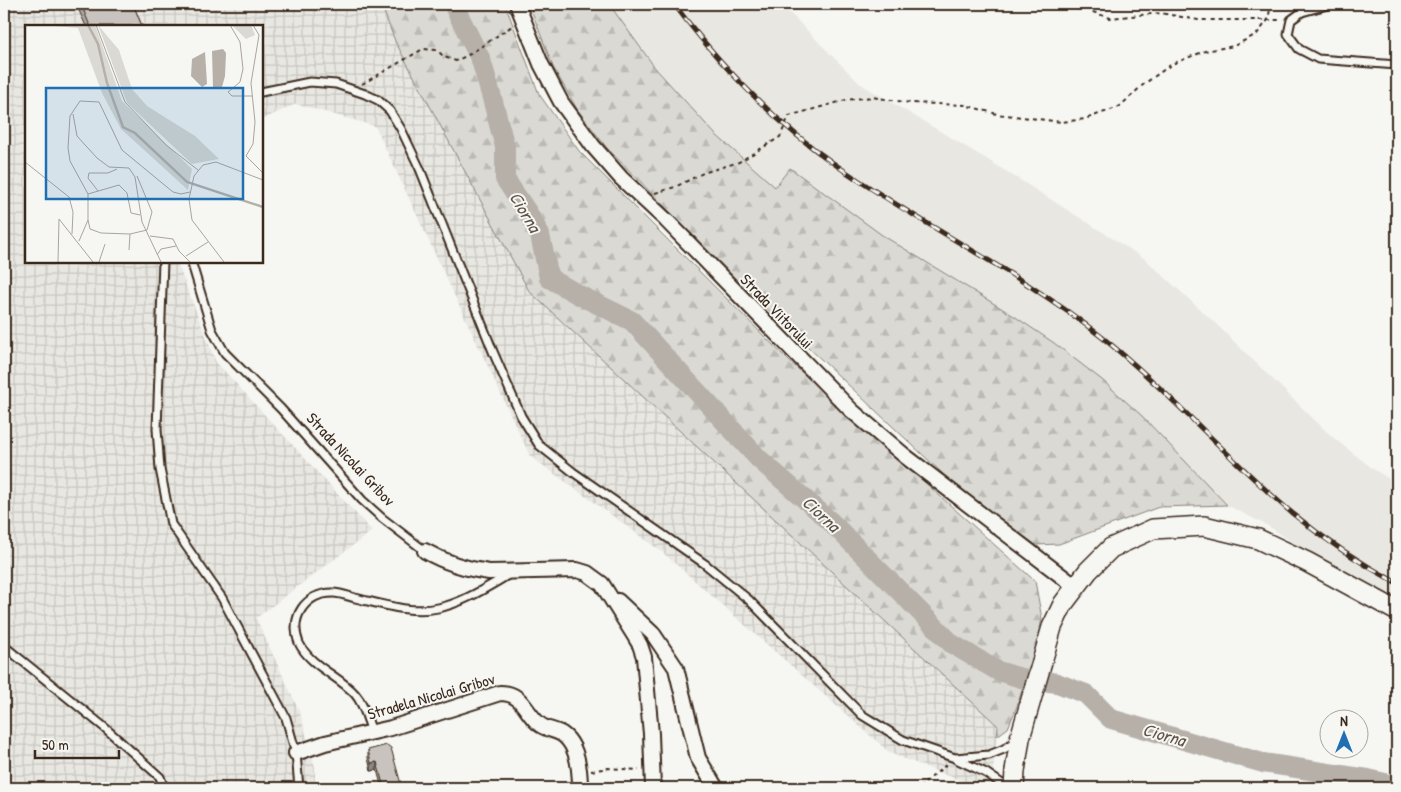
<svg xmlns="http://www.w3.org/2000/svg" width="1401" height="792" font-family="'Patrick Hand',sans-serif">
	<style>
		.built { fill: #e8e7e2 }
		.industrial { fill: url(#industrial-grid) }
		.forest { fill: url(#forest-firs); stroke: #8a8278 }
		.lines { fill: none; stroke-linecap: round; stroke-linejoin: round }
		.river { stroke: #b6b0a9; stroke-width: 20 }
		.service-casing { stroke: #3b2a1e; stroke-width: 11 }
		.minor-casing { stroke: #3b2a1e; stroke-width: 18 }
		.secondary-casing { stroke: #3b2a1e; stroke-width: 22 }
		.path { stroke: #3b2a1e; stroke-width: 2; stroke-dasharray: 4 4; stroke-linecap: butt }
		.service { stroke: #f6f6f2; stroke-width: 7 }
		.minor { stroke: #f6f6f2; stroke-width: 14 }
		.secondary { stroke: #f6f6f2; stroke-width: 19 }
		.rail-casing { stroke: #3b2a1e; stroke-width: 5 }
		.rail { stroke: #f6f6f2; stroke-width: 3; stroke-dasharray: 9; stroke-linecap: butt }
		.wall { fill: #aca8a3; stroke: #3b2a1e }
		.shaded-wall { fill: #8c8885; stroke: #3b2a1e }
		.building { fill: #c8c3be; stroke: #3b2a1e }
		.labels { text-anchor: middle; stroke-width: 4; stroke-linejoin: round; paint-order: stroke }
		.street-label { font-size: 16px; fill: #3b2a1e; stroke: #f6f6f2 }
		.water-label { font-size: 18px; font-style: italic; fill: #605248; stroke: #f6f6f2 }
		.inset-river { fill: none; stroke: #b6b0a9; stroke-width: 2.5 }
		.inset-road { fill: none; stroke: #aba49d; stroke-width: 1 }
		.view { fill: #1f6fb2; fill-opacity: 0.15; stroke: #1f6fb2; stroke-width: 2.5 }
		.inset-edge { fill: none; stroke: #3b2a1e; stroke-width: 2.5 }
	</style>
	<defs>
		<pattern id="industrial-grid" width="8" height="8" patternUnits="userSpaceOnUse" patternTransform="scale(1.25)"><rect width="8" height="8" fill="#e8e7e2"/><path d="M0 4h8M4 0v8" fill="none" stroke="#c8c6c1"/></pattern>
		<pattern id="forest-firs" width="22" height="20" patternUnits="userSpaceOnUse" patternTransform="scale(1.25)"><rect width="22" height="20" fill="#dad9d3"/><path d="M5 1l3.5 6h-7zM16 11l3.5 6h-7z" fill="#bcbab5"/></pattern>
	</defs>
	<rect width="100%" height="100%" fill="#f6f6f2"/>
	<filter id="ink" filterUnits="userSpaceOnUse"><feTurbulence type="fractalNoise" baseFrequency=".02" numOctaves="2"/><feDisplacementMap in="SourceGraphic" scale="10" xChannelSelector="R" yChannelSelector="G"/><feConvolveMatrix kernelMatrix="1 2 1 2 8 2 1 2 1" color-interpolation-filters="sRGB"/></filter>
	<g filter="url(#ink)">
		<polygon class="built" points="610,4 781,4 859,83 988,160 1145,259 1216,324 1331,436 1373,469 1394,482 1397,487 1397,598 1348,575 1308,553 1270,527 1227,505 1142,416 1054,343 1014,316 882,235 790,169 775,187 715,134 656,69 614,11"/>
		<polygon class="industrial" points="4,4 381,4 395,41 529,291 998,726 991,788 979,788 890,753 661,551 530,456 375,126 296,104 261,120 261,26 26,26 26,261 179,261 178,265 216,362 372,531 256,618 300,713 315,767 315,788 16,788 4,770"/>
		<g class="forest">
			<polygon points="381,4 505,4 539,94 579,151 788,360 1035,581 1042,619 1036,646 1017,706 1008,728 997,736 998,726 529,291 395,41"/>
			<polygon points="529,4 610,4 614,11 656,69 715,134 775,187 790,168 882,235 1014,316 1054,343 1102,380 1142,416 1227,505 1159,507 1059,544 1036,545 957,487 741,284 607,148 577,109 553,67"/>
		</g>
		<g class="lines">
			<polyline class="river" points="453,4 481,60 492,98 505,147 505,179 528,213 540,235 549,278 579,295 632,321 759,459 831,522 952,644 998,671 1021,678 1057,683 1086,694 1111,719 1263,763 1368,779 1397,786"/>
			<defs>
				<g id="service">
					<polyline points="1331,4 1302,12 1291,20 1288,34 1299,49 1318,59 1397,65"/>
					<polyline points="261,92 310,82 336,84 365,94 378,100 390,111 401,129 420,169 494,354 521,416 539,445 573,472 705,564 749,600 862,715 903,740 955,758 989,755 1004,749 1017,740"/>
					<polyline points="163,261 157,429 160,469 171,524 222,598 286,718 296,753 299,788"/>
					<polyline points="191,261 212,330 225,353 281,409 362,500 382,518 425,551"/>
					<polyline points="4,646 104,727 160,777 164,788"/>
					<path d="M372 732C367 719 364 704 355 694 339 676 310 666 299 643 289 618 305 593 333 593 340 593 348 596 355 598 381 604 411 614 438 608 463 603 487 587 510 574"/>
					<polyline points="956,759 986,773 1008,788"/>
				</g>
				<g id="minor">
					<polyline points="517,4 541,64 561,102 593,146 621,178 666,220 851,410 905,456 1076,587"/>
					<path d="M425 551C446 563 465 569 489 572L577 570 587 573 602 584 634 635 640 645 644 657 651 734 653 788"/>
					<polyline points="618,601 653,634 676,668 698,758 716,788"/>
					<path d="M296 753 325 743 391 728 500 693C522 693 524 710 538 723 545 730 554 729 562 734 578 745 580 771 580 788"/>
				</g>
				<polyline id="secondary" points="1014,788 1015,771 1020,738 1052,627 1063,604 1088,571 1111,548 1153,529 1204,526 1258,539 1307,562 1397,611"/>
			</defs>
			<use href="#service" class="service-casing"/>
			<use href="#minor" class="minor-casing"/>
			<use href="#secondary" class="secondary-casing"/>
			<g class="path">
				<polyline points="1070,4 1110,18 1161,13 1198,20 1281,20"/>
				<polyline points="362,84 423,49 437,50 444,57 456,61 470,54 512,26"/>
				<polyline points="655,193 675,187 703,173 739,162 780,137 789,116 846,100 872,97 911,103 965,105 997,114 1062,122 1085,119 1119,107 1144,84 1172,64 1205,51 1234,46 1257,34 1268,20 1271,4"/>
				<polyline points="591,771 608,768 639,770"/>
				<polyline points="919,788 947,764"/>
			</g>
			<use href="#service" class="service"/>
			<use href="#minor" class="minor"/>
			<use href="#secondary" class="secondary"/>
			<defs>
				<path id="rail" d="M674 4C720 65 773 121 836 165 923 226 1020 272 1103 338 1170 392 1227 458 1292 513 1325 540 1360 563 1397 583"/>
			</defs>
			<use href="#rail" class="rail-casing"/>
			<use href="#rail" class="rail"/>
		</g>
		<g class="wall">
			<polygon points="76,4 133,4 142,26 86,26"/>
			<polygon points="368,750 402,788 382,788 377,770 371,771 368,758"/>
		</g>
		<polygon class="shaded-wall" points="377,762 377,770 371,771 371,763"/>
		<g class="building">
			<polygon points="81,4 133,4 142,26 90,26"/>
			<polygon points="387,745 391,748 402,788 384,788 377,762 371,763 368,750"/>
		</g>
	</g>
	<g class="labels">
		<g class="street-label">
			<text transform="translate(777 311) rotate(46)" y="6">Strada Viitorului</text>
			<text transform="translate(351 459) rotate(47)" y="6">Strada Nicolai Gribov</text>
			<text transform="translate(431 696) rotate(-16)" y="6">Stradela Nicolai Gribov</text>
		</g>
		<g class="water-label">
			<text transform="translate(525 212) rotate(59)" y="6">Ciorna</text>
			<text transform="translate(821 514) rotate(43)" y="6">Ciorna</text>
			<text transform="translate(1164 735) rotate(16)" y="6">Ciorna</text>
		</g>
	</g>
	<g transform="translate(25 25)">
		<rect width="238" height="238" fill="#f6f6f2"/>
		<path d="M17 0H70L97 76 167 144 163 165 96 104 77 68 53 3ZM73 0 94 25 107 64 122 81 170 111 194 134 167 139 102 78ZM207 0H226L230 10 221 14Z" fill="#dad9d3"/>
		<path d="M198 24 201 28 200 51 197 62 188 63 187 26ZM180 27 182 59 177 62 166 51 167 34Z" fill="#b6b0a9"/>
		<path class="inset-river" d="M63 0 73 19 82 58 98 102 110 108 162 157 238 182"/>
		<path class="inset-road" d="M71 0 100 77 141 120 173 145M205 0 215 17 218 44 215 57 203 67 207 71H227M228 0 234 10 226 58 230 97 228 119 221 131 238 148M48 89 52 111 72 133 84 142 104 143 110 152 117 197 136 237M0 137 44 172 48 187 47 209M73 166 63 153 64 148H83L92 144M63 169 94 160 102 168 106 188 115 190M34 194 68 237M63 195 65 204 76 208 105 209 122 205 127 187 112 151M125 211 148 214 154 226 165 237M54 216 63 195V169L45 136 43 123 45 91 55 76 74 77 97 125 148 167 156 169 165 167M104 225 105 209M132 230 136 224 151 221M161 231 183 217M33 237 34 194M74 237 80 219M199 237 167 195 164 174 169 151 178 140 191 137 238 155"/>
		<path class="view" d="M21 63H218V174H21Z"/>
		<rect width="238" height="238" class="inset-edge"/>
	</g>
	<rect width="1401" height="792" fill="none" stroke="#f6f6f2" stroke-width="20"/>
	<rect x="10" y="10" width="1381" height="772" fill="none" stroke="#3b2a1e" stroke-width="2" filter="url(#ink)"/>
	<g transform="translate(1344 734)"><circle r="24" fill="#f6f6f2" stroke="#aba49d"/>
	<path d="M0-4L9 19L0 12L-9 19Z" fill="#1f6fb2"/>
	<text y="-8" font-size="14" font-weight="bold" text-anchor="middle" fill="#3b2a1e">N</text>
	</g>
	<path d="M35 750v8h84v-8" fill="none" stroke="#3b2a1e" stroke-width="2.5"/>
	<text x="42" y="750" font-size="15" fill="#3b2a1e" stroke="#f6f6f2" stroke-width="4" paint-order="stroke">50 m</text>
</svg>
